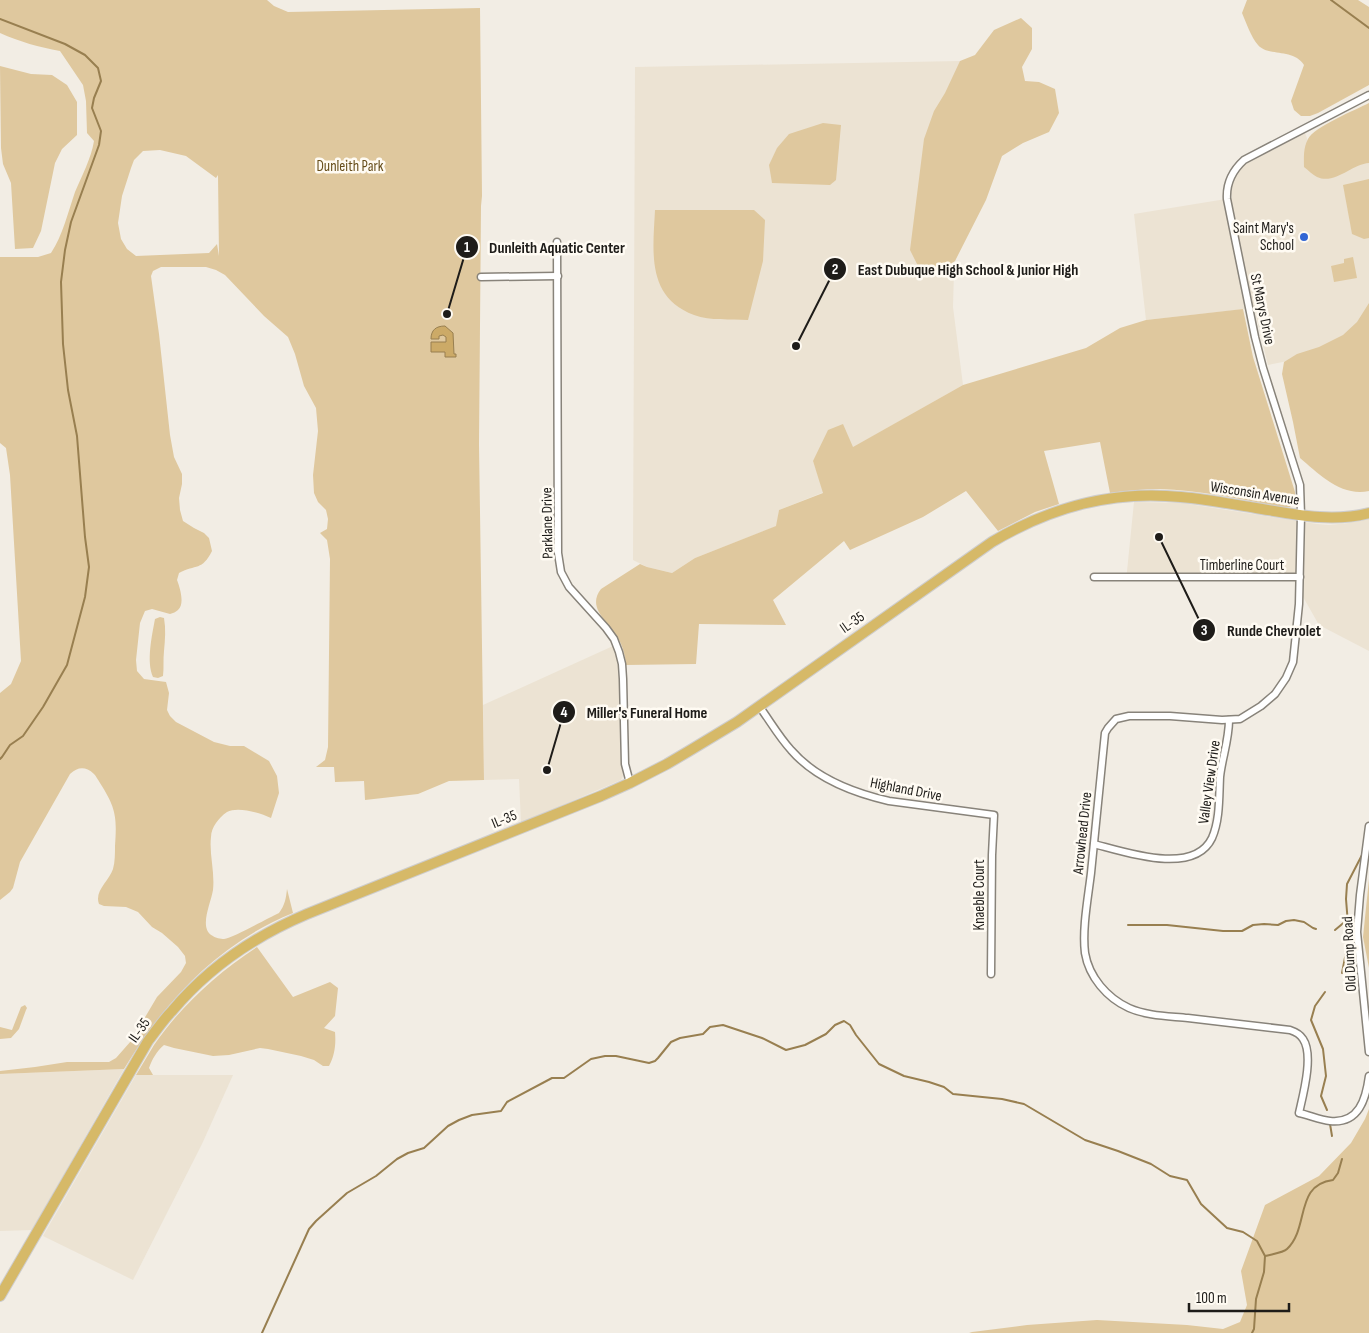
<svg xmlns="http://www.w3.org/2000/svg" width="1369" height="1333" font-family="'Sofia Sans Condensed',sans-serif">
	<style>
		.built { fill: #ece3d3 }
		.green { fill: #dfc89e; fill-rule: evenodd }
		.water { fill: #ccaa67; stroke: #987f50 }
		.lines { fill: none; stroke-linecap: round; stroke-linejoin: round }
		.stream { stroke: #987f50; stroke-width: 2 }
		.minor-casing { stroke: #88837a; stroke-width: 9 }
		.primary-casing { stroke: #cecdcc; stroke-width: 12 }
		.minor { stroke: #fff; stroke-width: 6 }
		.primary { stroke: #d6b968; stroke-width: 10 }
		.poi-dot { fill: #3266d4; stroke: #fffbf3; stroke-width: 2 }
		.labels { text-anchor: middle; stroke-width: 5; stroke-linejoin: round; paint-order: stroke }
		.park-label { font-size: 15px; fill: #664d1a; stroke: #fffbf3 }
		.poi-label { font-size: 15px; fill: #1e1c19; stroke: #fffbf3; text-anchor: end }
		.street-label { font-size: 15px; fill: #1e1c19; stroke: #fffbf3 }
		.leader { fill: none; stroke: #1e1c19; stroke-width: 2 }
		.callout-dot { fill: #1e1c19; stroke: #fffbf3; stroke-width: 2 }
		.mark-label { font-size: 15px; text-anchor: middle; font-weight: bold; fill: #fff }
		.callout-label { font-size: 16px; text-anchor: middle; font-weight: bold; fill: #1e1c19; stroke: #fffbf3; stroke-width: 5; stroke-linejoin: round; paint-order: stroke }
	</style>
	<rect width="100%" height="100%" fill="#f2ede4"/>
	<g class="built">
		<polygon points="960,61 953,307 963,385 852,448 813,461 824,492 779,510 777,526 695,558 672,573 647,567 633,560 635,67"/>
		<polygon points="1305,133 1318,168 1369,149 1369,340 1365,346 1268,365 1254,308 1146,320 1134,214 1232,198 1230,189 1240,167"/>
		<polygon points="1134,502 1182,503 1317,524 1329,525 1349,523 1369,519 1369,651 1319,625 1294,581 1126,581"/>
		<polygon points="613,646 617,657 620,682 621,758 623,776 621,780 521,823 519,779 484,780 483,705"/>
		<polygon points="124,1069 32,1230 0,1231 0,1074"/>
		<polygon points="136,1075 233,1075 202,1144 133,1280 43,1236"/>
	</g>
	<g class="green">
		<path d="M0 0H267L274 6 288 12 480 8 482 196 481 206 479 445 484 780 449 781 418 794 365 800 364 781 335 782 334 767H316L325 760 328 747 330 559 327 540 320 533 327 529 328 519 326 510 318 502 314 493 313 475 318 431 316 408 304 386 295 354 288 337 264 316 225 275 216 270 206 267H161L153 271 151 276 159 334 170 435 174 457 182 474V484L179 498 180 510 183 521 194 528 204 533 209 538 212 551C202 571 196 564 179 573L177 580C180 588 185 604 178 610 176 612 173 613 170 614L152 609 145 611 140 623 136 660 137 671 144 679 166 682 169 693 167 710 170 716 176 722 214 742 230 746H244L269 761 277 776 279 793 271 818C260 813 238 806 227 812 222 815 219 819 216 823 213 827 211 832 211 837 209 854 215 872 213 890 211 903 198 929 213 936 215 938 221 939 224 939 233 938 268 918 279 913 285 905 286 898 287 889L293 913C217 944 165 1001 124 1069L0 1074V1071L35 1067 67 1062H109L116 1058 131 1041 157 997 181 972 186 963 185 956 178 947 162 933 152 927 138 912 126 907 104 906 99 904C94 891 109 881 113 869 115 862 115 853 115 846 117 817 116 808 100 783 98 780 96 776 94 774 85 766 78 767 70 774L20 862 13 888 10 892 0 900V693L11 684 21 661 10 475 6 448 0 443V257H38L51 253C63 235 68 212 75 192 82 175 91 159 94 141L87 133 86 101 83 85 60 51C39 47 20 42 0 33ZM160 150 186 156 216 178 218 175 219 256 217 244 209 253 136 256 127 249 121 239 118 223 122 196 131 168 134 160 143 151Z"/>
		<path d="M1247 0H1358L1369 7V85L1318 113 1310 116H1301L1294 110 1291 101 1304 65C1293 48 1268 57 1258 45 1251 37 1246 22 1242 13Z"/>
		<polygon points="1021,18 1032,28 1032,49 1022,67 1025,81 1039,82 1055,89 1059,113 1049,132 1023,143 1002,156 986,200 955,261 941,271 930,275 918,266 910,250 924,139 934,111 945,93 960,61 975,55 994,30"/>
		<polygon points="0,66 31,74 52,75 67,85 77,102 77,135 62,149 55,163 41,231 33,248 15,249 11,183 3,164 1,148"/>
		<path d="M1369 103V163C1352 164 1335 185 1317 177 1313 175 1308 170 1304 167 1304 158 1303 148 1308 139 1314 127 1355 110 1369 103Z"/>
		<polygon points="823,123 841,125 836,180 830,185 772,183 769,165 777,148 789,134"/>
		<polygon points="1369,179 1369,238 1364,239 1352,234 1343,185"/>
		<path d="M655 210H754L765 220 763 261 748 320C730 319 711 321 694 315 646 297 653 251 655 210Z"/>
		<polygon points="1353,257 1357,278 1334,282 1331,266 1344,263 1344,259"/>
		<path d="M1369 303V491C1341 497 1319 474 1300 458L1293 422 1282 374 1284 362 1297 354 1319 347 1343 335 1357 322Z"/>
		<path d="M1243 309 1253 357 1295 492V501L1290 507H1283C1243 500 1201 490 1160 489 1143 489 1126 491 1110 493L1100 442 1044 451 1059 504 1035 512 998 531 966 491 923 517 850 550 844 541 773 600 786 625 699 624 696 664 626 665C625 655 623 647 618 638 609 622 586 608 601 589L640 564 647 567 672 573 695 558 776 526 779 510 823 493 813 461 828 430 843 424 853 447 963 385 1086 348 1120 328 1146 320Z"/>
		<path d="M160 617 164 618C166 629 165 640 164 651 163 660 164 668 163 676L158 678 153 677C146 662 152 635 155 619Z"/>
		<polygon points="1369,879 1369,968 1363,937"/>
		<path d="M257 947 293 997 330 982 338 988 335 1016 324 1028 335 1032C336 1044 335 1055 329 1066H323L314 1060 301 1056 268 1049 260 1048 229 1055 213 1056 174 1048 164 1045C157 1051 152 1059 149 1068L153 1075H136C142 1065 148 1055 154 1045 181 1006 216 974 257 947Z"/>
		<polygon points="25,1005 27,1008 26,1010 19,1029 11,1038 0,1039 0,1027 12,1030 21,1007"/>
		<polygon points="1369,1109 1369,1333 969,1333 972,1332 1027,1325 1097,1320 1187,1325 1223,1329 1240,1322 1247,1305 1241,1271 1265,1205 1319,1176 1351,1143 1365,1119"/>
	</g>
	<path class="water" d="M445 326 453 333 454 354H456V357H445V352H431V342H446V337L443 335 439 336V339H431C431 330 436 326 445 326Z"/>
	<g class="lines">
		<g class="stream">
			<polyline points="1331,0 1369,28"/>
			<polyline points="0,19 65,44 85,55 98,68 101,81 94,98 92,108 101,131 99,145 71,222 65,250 61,282 63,344 68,390 77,436 85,537 89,567 85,597 67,665 43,707 23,736 10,745 2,757 0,759"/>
			<polyline points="1128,925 1167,925 1223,931 1242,931 1253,925 1264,924 1278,925 1286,921 1294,920 1304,922 1313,928 1316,929"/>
			<polyline points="1335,930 1347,920"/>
			<polyline points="1342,973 1349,937 1346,899 1347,884 1362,855"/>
			<polyline points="1325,992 1315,1006 1311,1020 1323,1049 1326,1076 1321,1096 1327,1110"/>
			<polyline points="1330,1124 1332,1136"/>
			<path d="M1265 1256C1272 1254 1283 1253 1287 1249 1310 1227 1294 1185 1333 1180L1338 1173 1342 1159"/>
			<polyline points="262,1333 309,1229 316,1221 347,1193 376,1176 397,1159 408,1153 424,1148 448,1126 459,1120 472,1115 501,1111 507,1102 552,1078 564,1078 591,1059 605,1056 616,1056 649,1063 655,1061 658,1058 671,1042 680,1038 703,1034 710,1027 723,1025 762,1038 786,1050 805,1045 826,1034 835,1025 844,1021 850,1025 856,1035 879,1064 904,1076 929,1082 944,1087 953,1094 1002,1099 1024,1104 1085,1140 1118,1151 1151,1164 1170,1176 1187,1180 1201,1204 1227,1228 1243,1232 1257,1241 1265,1256 1264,1272 1256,1299 1254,1329 1252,1333"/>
		</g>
		<defs>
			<g id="minor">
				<path d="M1369 95 1244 160C1232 171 1226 183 1227 199L1255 337 1263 368 1300 485 1301 515 1299 604 1293 662 1286 678 1275 694 1261 706 1240 719 1222 720 1170 716H1129L1116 719 1108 728 1105 733C1100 780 1096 827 1091 873 1088 898 1082 929 1085 953 1089 977 1107 998 1129 1008 1147 1016 1169 1016 1188 1018 1222 1022 1256 1026 1290 1030 1296 1032 1300 1034 1303 1039 1314 1055 1303 1095 1299 1113 1309 1115 1320 1120 1330 1121 1359 1124 1366 1099 1369 1076"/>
				<polyline points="557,242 558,553 561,572 569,587 606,628 614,639 619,652 622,664 623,679 625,764 630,783"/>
				<polyline points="481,277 558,276"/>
				<polyline points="1094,577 1300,577"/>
				<path d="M759 706C770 721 779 737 791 750 815 778 854 793 889 801L994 815 992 855 991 974"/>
				<polyline points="1369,826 1360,895 1357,932 1369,1052"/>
				<path d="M1094 844C1125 852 1194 876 1212 838 1220 820 1219 797 1220 777 1222 758 1229 740 1229 720"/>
			</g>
			<path id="primary" d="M0 1296 148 1041C156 1031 163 1020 172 1011 208 968 255 936 307 914L601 796 630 783 667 764 689 751 737 722 992 542C1051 507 1112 490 1181 497 1206 499 1231 504 1256 508 1293 514 1331 523 1369 513"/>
		</defs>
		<use href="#minor" class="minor-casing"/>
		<use href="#primary" class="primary-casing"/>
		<use href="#minor" class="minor"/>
		<use href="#primary" class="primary"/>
	</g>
	<circle class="poi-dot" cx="1304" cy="237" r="5"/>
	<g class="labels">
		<g class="park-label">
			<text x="350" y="171">Dunleith Park</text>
		</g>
		<g class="poi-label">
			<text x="1294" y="233">Saint Mary's<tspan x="1294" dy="17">School</tspan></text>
		</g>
		<g class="street-label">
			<text transform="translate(1263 309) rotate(78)" y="5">St Marys Drive</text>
			<text transform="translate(1255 493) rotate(9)" y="5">Wisconsin Avenue</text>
			<text transform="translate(547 523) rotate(-91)" y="5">Parklane Drive</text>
			<text x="1242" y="570">Timberline Court</text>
			<text transform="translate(852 622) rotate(-35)" y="5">IL-35</text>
			<text transform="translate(1209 782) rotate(-82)" y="5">Valley View Drive</text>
			<text transform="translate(906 789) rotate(11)" y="5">Highland Drive</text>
			<text transform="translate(504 819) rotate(-22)" y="5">IL-35</text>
			<text transform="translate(1082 833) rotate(-84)" y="5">Arrowhead Drive</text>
			<text transform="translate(979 895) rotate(-90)" y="5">Knaeble Court</text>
			<text transform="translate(1349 954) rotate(-93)" y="5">Old Dump Road</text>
			<text transform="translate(139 1030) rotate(-55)" y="5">IL-35</text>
		</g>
	</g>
	<path class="leader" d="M447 314L467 247M796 346L835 269M1159 537L1204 630M547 770L564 712"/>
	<g class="callout-dot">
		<circle cx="447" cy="314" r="5"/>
		<circle cx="796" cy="346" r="5"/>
		<circle cx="1159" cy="537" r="5"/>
		<circle cx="547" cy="770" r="5"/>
		<circle cx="467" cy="247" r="12"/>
		<circle cx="835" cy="269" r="12"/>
		<circle cx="1204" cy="630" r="12"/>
		<circle cx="564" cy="712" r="12"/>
	</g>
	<g class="mark-label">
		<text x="467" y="252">1</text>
		<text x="835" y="274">2</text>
		<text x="1204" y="635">3</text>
		<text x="564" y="717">4</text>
	</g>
	<g class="callout-label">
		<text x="557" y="253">Dunleith Aquatic Center</text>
		<text x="968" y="275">East Dubuque High School &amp; Junior High</text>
		<text x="1274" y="636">Runde Chevrolet</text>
		<text x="647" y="718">Miller's Funeral Home</text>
	</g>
	<path d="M1189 1303v8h100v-8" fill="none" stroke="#1e1c19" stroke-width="2.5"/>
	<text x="1196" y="1303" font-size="15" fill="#1e1c19" stroke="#fffbf3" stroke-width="4" paint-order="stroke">100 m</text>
</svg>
